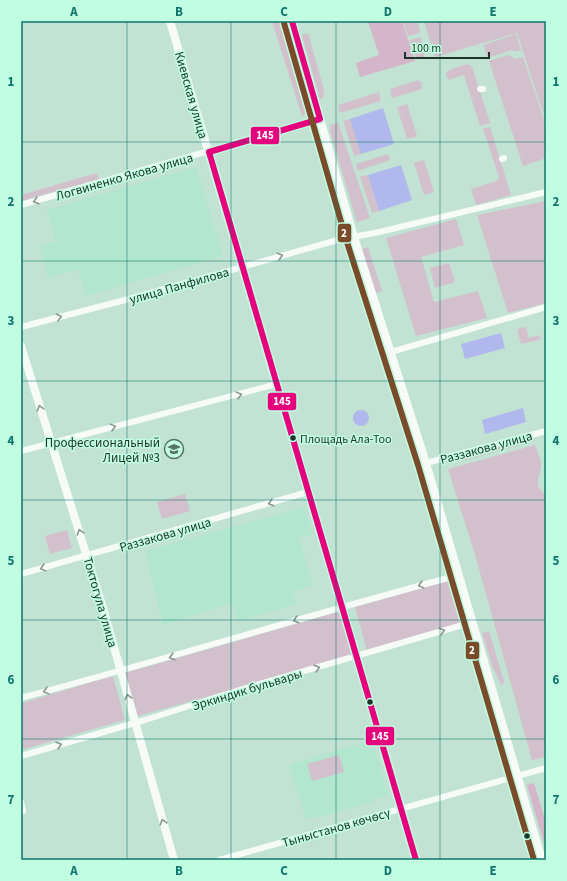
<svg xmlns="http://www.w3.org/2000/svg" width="567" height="881" font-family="'Source Sans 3',sans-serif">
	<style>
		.built { fill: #b2e6ce }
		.green { fill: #d2c0cc }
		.forest { fill: #d5b5c9 }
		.water { fill: #b0b8ed }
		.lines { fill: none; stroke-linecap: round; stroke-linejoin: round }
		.minor { stroke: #f6fbf8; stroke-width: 6 }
		.major { stroke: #f6fbf8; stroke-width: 8 }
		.bus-1-casing { stroke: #c1fee1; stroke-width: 9 }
		.bus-2-casing { stroke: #c1fee1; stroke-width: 9 }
		.bus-1 { stroke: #e5007d; stroke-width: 6 }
		.bus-2 { stroke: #7a4b2a; stroke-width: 6 }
		.oneway { stroke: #8a9892 }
		.grid { fill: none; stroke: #0f766e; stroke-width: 1; stroke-opacity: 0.55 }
		.bus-dot { fill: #1d352b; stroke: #c1fee1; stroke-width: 1.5 }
		.labels { text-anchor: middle; stroke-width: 3; stroke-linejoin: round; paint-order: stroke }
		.bus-label { font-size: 12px; fill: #1d352b; stroke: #c1fee1; text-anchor: start }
		.street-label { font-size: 13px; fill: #1d352b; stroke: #c1fee1 }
		.poi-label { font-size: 13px; fill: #1d352b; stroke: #c1fee1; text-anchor: end }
		.line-badge { stroke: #c1fee1; stroke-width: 1.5 }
		.badge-label { font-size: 11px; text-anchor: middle; font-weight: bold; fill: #fff }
		.neatline { fill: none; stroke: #0f766e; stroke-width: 1.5 }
		.grid-label { font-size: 13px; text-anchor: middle; font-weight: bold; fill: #0f766e }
	</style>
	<rect width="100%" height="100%" fill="#c2e2d3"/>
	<g class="built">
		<polygon points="196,167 223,256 86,296 78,269 48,278 39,246 56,241 47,210"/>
		<polygon points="305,507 313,534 299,538 313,585 293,592 297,604 238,621 232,603 163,625 145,551"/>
		<polygon points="372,740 388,795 373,799 373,802 316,818 316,816 306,819 289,765"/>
	</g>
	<g class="green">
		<polygon points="272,21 283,21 309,112 302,116"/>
		<polygon points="403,21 418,21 420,33 408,36"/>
		<polygon points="424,21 546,21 546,122 517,33 435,57"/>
		<polygon points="308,33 324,90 323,99 320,99 302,35"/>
		<polygon points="516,34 521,50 515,52 512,50 490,57 487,56 483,45"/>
		<polygon points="421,37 424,57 417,59 409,40"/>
		<polygon points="508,55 516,59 523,57 546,126 546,158 523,166 489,61"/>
		<polygon points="467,64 472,66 490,123 480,126 464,75 448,80 446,74 449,70"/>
		<polygon points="418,80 421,82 422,89 392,98 390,89"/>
		<polygon points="379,92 381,101 340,113 338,105"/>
		<polygon points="407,104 417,136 407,139 397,107"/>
		<polygon points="350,119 361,154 354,156 343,121"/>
		<polygon points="338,122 370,218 357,222 330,131 331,125"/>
		<polygon points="490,127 511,195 476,205 471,189 497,181 499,177 483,129"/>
		<polygon points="388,154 390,160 358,171 356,164"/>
		<polygon points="424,160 434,192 424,195 414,163"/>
		<polygon points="97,173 99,179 21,201 21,195"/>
		<polygon points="368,175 379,211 372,213 360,177"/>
		<polygon points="546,201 546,303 508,313 477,215"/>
		<polygon points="456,219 464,245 421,257 434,302 478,291 487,318 416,336 386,238"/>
		<polygon points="368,247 382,291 376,293 362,249"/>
		<polygon points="449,263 455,282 435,288 430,268"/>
		<polygon points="526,327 529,338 540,335 541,339 521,344 517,329"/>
		<polygon points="533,436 535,441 462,461 461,457"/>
		<path d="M535 445C537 451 540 457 541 463 543 473 530 484 546 495V757L532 760 476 558 448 469Z"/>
		<polygon points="185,494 190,511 162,519 157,502"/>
		<polygon points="67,530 72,548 50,554 45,536"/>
		<polygon points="451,580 463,623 367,651 355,607"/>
		<polygon points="341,611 354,655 138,716 125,673"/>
		<polygon points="489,631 504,681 502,686 493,668 482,633"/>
		<polygon points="113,676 125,720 21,750 21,703"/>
		<polygon points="339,755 344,772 312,781 307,764"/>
	</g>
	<g class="forest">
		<polygon points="368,21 402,21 415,61 360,77 356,63 379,55"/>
		<polygon points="534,783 546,823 546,850 527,785"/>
	</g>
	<g class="water">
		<polygon points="383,108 394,144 361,154 350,119"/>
		<polygon points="401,165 412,200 379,211 368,175"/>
		<polygon points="501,333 505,348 465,359 461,344"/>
		<polygon points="523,408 526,422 485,434 482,420"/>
		<circle cx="361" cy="418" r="8"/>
	</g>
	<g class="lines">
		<g class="minor">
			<polyline points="480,89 483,89"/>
			<polyline points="502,159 504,158"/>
			<polyline points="21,205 320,119"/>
			<polyline points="21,327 129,299 341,239 375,233 546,192"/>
			<polyline points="391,352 546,307"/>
			<polyline points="21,451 277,384"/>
			<polyline points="426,463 546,431"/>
			<polyline points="21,574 308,492"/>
			<path d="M21 698C167 659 312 614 459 575"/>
			<polyline points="21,756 145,720 249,687 473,622"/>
			<polyline points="21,802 23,811"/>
			<polyline points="219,860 546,768"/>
		</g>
		<g class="major">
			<polyline points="170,21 416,860"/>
			<polyline points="292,21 354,237 426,463 455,562 542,860"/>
			<polyline points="21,346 103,608 174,860"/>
		</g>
		<defs>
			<polyline id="bus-1" points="292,21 320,119 209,152 416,860"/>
			<polyline id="bus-2" points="284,23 346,239 418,465 534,860"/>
		</defs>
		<use href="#bus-1" class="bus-1-casing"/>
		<use href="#bus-2" class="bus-2-casing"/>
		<use href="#bus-1" class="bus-1"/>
		<use href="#bus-2" class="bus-2"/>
	</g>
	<defs><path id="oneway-chevron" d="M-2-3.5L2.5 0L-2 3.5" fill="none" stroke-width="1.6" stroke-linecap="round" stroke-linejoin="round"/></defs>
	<g class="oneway">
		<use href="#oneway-chevron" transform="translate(36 201) rotate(164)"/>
		<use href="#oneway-chevron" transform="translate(280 256) rotate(-15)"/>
		<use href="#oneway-chevron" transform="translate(59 317) rotate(-14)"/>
		<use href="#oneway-chevron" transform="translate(239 395) rotate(-15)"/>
		<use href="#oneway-chevron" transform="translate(40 408) rotate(-107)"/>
		<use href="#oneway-chevron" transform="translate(113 427) rotate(-15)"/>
		<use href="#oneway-chevron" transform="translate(271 503) rotate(164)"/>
		<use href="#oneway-chevron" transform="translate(80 532) rotate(-108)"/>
		<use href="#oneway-chevron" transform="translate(43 568) rotate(165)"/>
		<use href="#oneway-chevron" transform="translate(421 585) rotate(165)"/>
		<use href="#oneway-chevron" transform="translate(296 620) rotate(163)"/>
		<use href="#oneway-chevron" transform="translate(442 631) rotate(-16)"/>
		<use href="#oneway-chevron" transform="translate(172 657) rotate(164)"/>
		<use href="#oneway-chevron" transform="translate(317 668) rotate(-16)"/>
		<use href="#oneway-chevron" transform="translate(46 691) rotate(165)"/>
		<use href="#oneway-chevron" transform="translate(128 697) rotate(-104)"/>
		<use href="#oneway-chevron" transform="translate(59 745) rotate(-16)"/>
		<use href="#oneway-chevron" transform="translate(163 822) rotate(-106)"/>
	</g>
	<path class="grid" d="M127 21V860M231 21V860M336 21V860M440 21V860M21 142H546M21 261H546M21 381H546M21 500H546M21 620H546M21 739H546"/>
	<defs>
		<symbol id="university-ring" viewBox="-11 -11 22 22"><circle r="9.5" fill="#c1fee1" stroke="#577266" stroke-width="1.5"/><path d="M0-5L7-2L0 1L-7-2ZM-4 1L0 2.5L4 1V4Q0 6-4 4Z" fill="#577266"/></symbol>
	</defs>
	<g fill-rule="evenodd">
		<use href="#university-ring" x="163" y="438" width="22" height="22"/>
	</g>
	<g class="bus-dot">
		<circle cx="293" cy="438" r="3.5"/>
		<circle cx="370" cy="702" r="3.5"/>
		<circle cx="527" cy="836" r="3.5"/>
	</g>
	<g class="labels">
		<g class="bus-label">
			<text x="300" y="443">Площадь Ала-Тоо</text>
		</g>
		<g class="street-label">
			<text transform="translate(192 95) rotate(74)" y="5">Киевская улица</text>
			<text transform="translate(124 176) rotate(-16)" y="5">Логвиненко Якова улица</text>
			<text transform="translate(179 285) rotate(-16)" y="5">улица Панфилова</text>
			<text transform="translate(486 447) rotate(-15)" y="5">Раззакова улица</text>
			<text transform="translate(165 534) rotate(-16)" y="5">Раззакова улица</text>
			<text transform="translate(101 602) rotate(74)" y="5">Токтогула улица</text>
			<text transform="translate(247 689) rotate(-17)" y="5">Эркиндик бульвары</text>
			<text transform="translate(336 827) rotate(-16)" y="5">Тыныстанов көчөсү</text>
		</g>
		<g class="poi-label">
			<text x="160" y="447">Профессиональный<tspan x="160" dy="15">Лицей №3</tspan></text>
		</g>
	</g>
	<g class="line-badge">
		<rect x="250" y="126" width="30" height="19" rx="4" fill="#e5007d"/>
		<rect x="337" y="223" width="15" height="20" rx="4" fill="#7a4b2a"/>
		<rect x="267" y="392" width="30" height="19" rx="4" fill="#e5007d"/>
		<rect x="465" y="641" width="15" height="19" rx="4" fill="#7a4b2a"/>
		<rect x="365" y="726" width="30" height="20" rx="4" fill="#e5007d"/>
	</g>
	<g class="badge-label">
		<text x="265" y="139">145</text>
		<text x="344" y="237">2</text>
		<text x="282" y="405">145</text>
		<text x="472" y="654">2</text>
		<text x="380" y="740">145</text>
	</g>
	<rect width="567" height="881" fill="none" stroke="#c1fee1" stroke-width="44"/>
	<path d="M405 52v6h84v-6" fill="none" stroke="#1d352b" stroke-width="2"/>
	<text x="411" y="52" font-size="12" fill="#1d352b" stroke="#c1fee1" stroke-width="3" paint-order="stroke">100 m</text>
	<rect x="22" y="22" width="523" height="837" class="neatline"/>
	<g class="grid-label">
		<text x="74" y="16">A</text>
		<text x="179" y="16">B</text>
		<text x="284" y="16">C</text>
		<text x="388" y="16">D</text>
		<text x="493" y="16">E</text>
		<text x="11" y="86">1</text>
		<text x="556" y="86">1</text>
		<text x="11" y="206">2</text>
		<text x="556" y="206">2</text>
		<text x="11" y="325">3</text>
		<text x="556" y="325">3</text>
		<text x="11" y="445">4</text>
		<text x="556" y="445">4</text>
		<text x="11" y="565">5</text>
		<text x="556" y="565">5</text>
		<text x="11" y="684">6</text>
		<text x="556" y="684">6</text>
		<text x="11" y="804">7</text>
		<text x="556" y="804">7</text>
		<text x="74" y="875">A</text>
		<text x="179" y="875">B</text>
		<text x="284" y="875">C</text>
		<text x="388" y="875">D</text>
		<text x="493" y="875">E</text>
	</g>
</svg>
